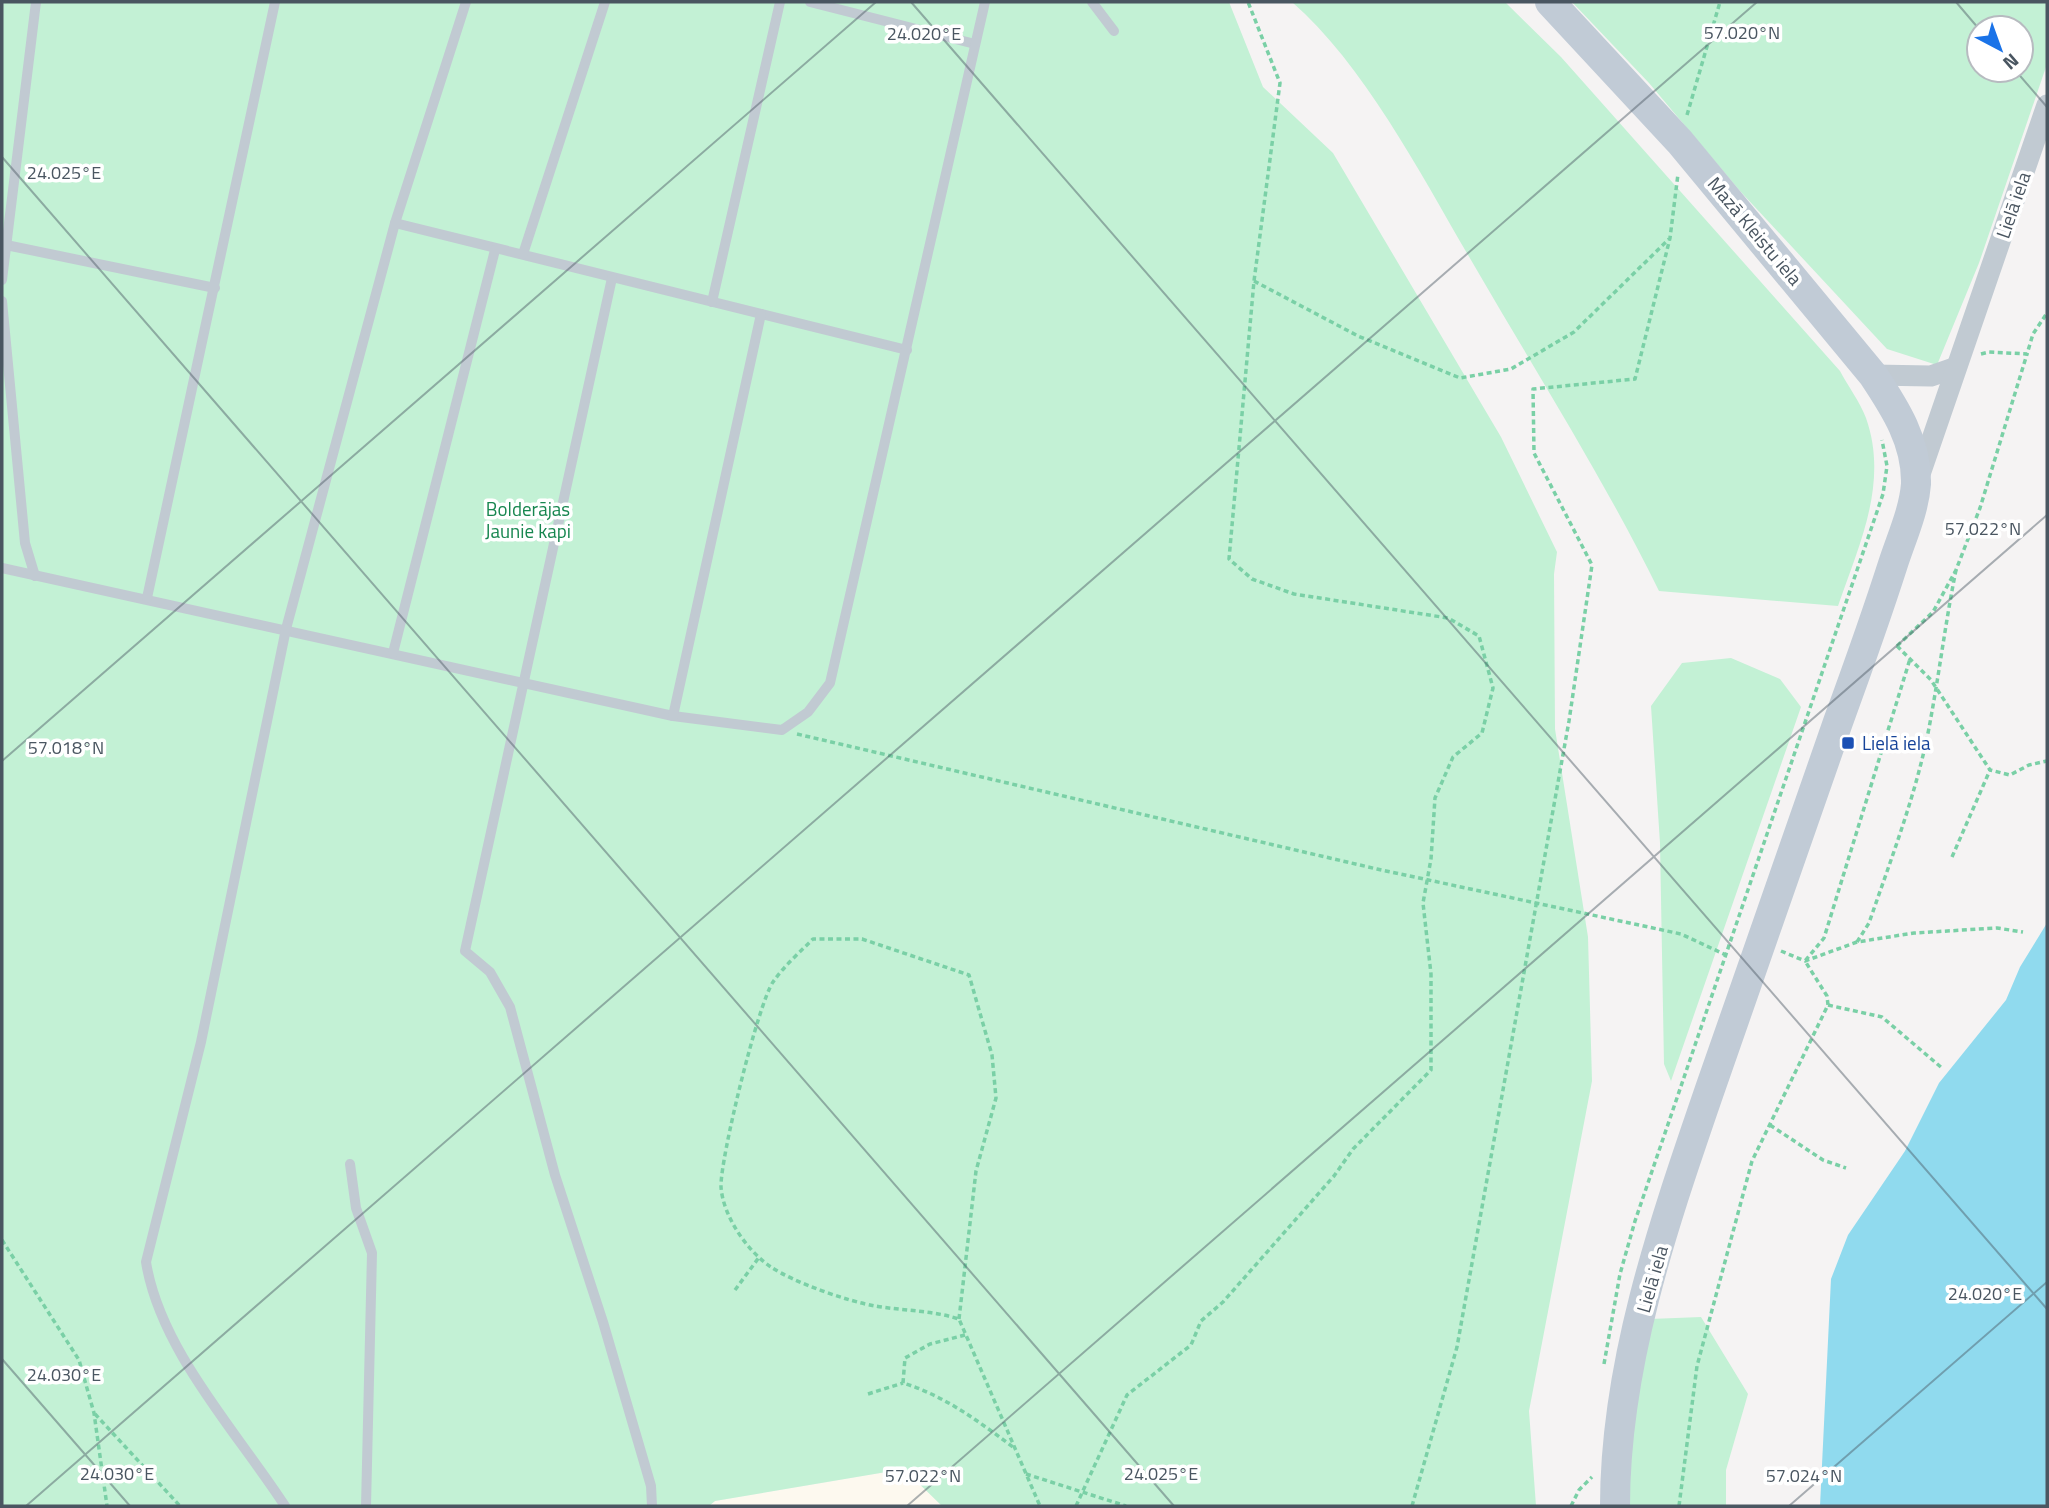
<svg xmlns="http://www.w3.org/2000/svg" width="2049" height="1508" font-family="'Titillium Web',sans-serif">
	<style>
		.commercial { fill: #fdf9ef }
		.green { fill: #c3f1d5; fill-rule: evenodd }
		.water { fill: #90daee }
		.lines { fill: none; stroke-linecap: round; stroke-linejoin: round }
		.path { stroke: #7ad0a6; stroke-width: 3.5; stroke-dasharray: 5 3.5; stroke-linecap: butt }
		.lane { stroke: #c1cad2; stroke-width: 10 }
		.street { stroke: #c1cad2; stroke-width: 21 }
		.secondary { stroke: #c1cbd6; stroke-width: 30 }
		.ticks { fill: none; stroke: #4a5661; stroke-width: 2; stroke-opacity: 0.45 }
		.transit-dot { fill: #1a4fb4; stroke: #fff; stroke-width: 2.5 }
		.labels { text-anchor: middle; stroke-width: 7; stroke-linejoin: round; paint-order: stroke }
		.street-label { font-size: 19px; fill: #4a5661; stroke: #fff }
		.park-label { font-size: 19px; fill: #17864f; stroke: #fff }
		.transit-label { font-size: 19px; fill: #164399; stroke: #fff; text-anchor: start }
		.ticks-label { font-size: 18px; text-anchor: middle; fill: #4a5661; stroke: #fff; stroke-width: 7; stroke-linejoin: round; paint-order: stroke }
	</style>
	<rect width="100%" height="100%" fill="#f5f3f3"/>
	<polygon class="commercial" points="904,1469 942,1506 709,1506 715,1501"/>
	<g class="green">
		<polygon points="2,2 1229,2 1263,87 1333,153 1501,437 1557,552 1554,574 1555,729 1588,937 1592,1081 1529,1411 1536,1506 942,1506 904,1469 715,1501 709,1506 2,1506"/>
		<path d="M1292 2H1505L1561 57 1840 371C1848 386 1860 402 1866 418 1889 483 1859 545 1838 606L1659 591C1605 481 1539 377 1478 272 1427 186 1367 67 1292 2Z"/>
		<path d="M1572 2H2047V64L1979 263 1937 365 1887 349 1740 191 1649 83ZM1979 28H2021V70H1979Z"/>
		<polygon points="1731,658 1780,679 1801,707 1671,1081 1664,1064 1660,843 1651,706 1682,663"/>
		<polygon points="1701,1317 1748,1394 1726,1470 1726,1506 1626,1506 1636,1397 1650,1319"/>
	</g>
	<polygon class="water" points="2047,923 2047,1506 1820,1506 1831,1279 1848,1235 1905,1151 1939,1083 2006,1000 2020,967"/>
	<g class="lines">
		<g class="path">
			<polyline points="1687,115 1720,2"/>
			<polyline points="1254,281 1358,336 1460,378 1511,369 1574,332 1669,239"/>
			<polyline points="1981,354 1989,352 2027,354 2033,334 2047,313"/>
			<polyline points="1897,646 1933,612 1956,570 1980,508 2027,354"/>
			<polyline points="1897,646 1931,680 1990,770 2010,775 2029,765 2047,761"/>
			<polyline points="797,734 1377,869 1681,934 1726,955"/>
			<polyline points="1952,857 1990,770"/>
			<path d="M1857 942 1869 923C1892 856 1919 787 1931 717 1940 668 1946 619 1956 570"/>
			<polyline points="1781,951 1805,961 1857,942 1914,933 1997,928 2023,932"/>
			<polyline points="1828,1005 1882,1017 1942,1068"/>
			<polyline points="1770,1125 1823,1160 1846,1168"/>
			<polyline points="2,1240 79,1360 94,1413 107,1506"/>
			<polyline points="735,1290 760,1256"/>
			<path d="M959 1319 976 1171 996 1098 992 1055 969 975 862 939H813C800 952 784 966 773 982 758 1004 720 1159 721 1187 723 1216 747 1251 771 1267 795 1283 847 1301 875 1306 904 1311 931 1310 959 1319L1040 1506"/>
			<path d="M965 1335 930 1344 905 1358 903 1383C945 1396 978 1421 1013 1447"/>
			<polyline points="1604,1364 1620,1274 1635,1221 1883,494 1887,466 1882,440"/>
			<polyline points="868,1394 903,1383"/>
			<polyline points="95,1414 180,1506"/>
			<polyline points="1026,1474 1126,1506"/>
			<polyline points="1076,1506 1127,1395 1191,1345 1201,1321 1223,1302 1334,1176 1353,1149 1431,1070 1431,974 1423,903 1431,859 1435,798 1453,757 1482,733 1493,688 1479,636 1448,618 1294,594 1252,579 1229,559 1254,281 1280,83 1248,2"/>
			<polyline points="1412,1506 1457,1347 1569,721 1592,565 1534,453 1533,389 1635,379 1670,238 1678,174"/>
			<polyline points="1571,1506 1579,1490 1592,1477"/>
			<polyline points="1679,1506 1697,1366 1752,1161 1828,1005 1827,996 1805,961 1824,938 1910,659"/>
		</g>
		<g class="lane">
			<polyline points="810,2 975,44"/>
			<polyline points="1092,2 1114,31"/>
			<polyline points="395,223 907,350"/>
			<polyline points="6,245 215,288"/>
			<polyline points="523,254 605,2"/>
			<polyline points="612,278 465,951 490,972 510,1007 555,1175 603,1322 651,1486 652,1506"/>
			<polyline points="2,280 36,2"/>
			<polyline points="2,301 25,543 35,576"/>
			<polyline points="712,302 780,2"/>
			<polyline points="2,568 673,716 782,730 808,712 830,683 985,2"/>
			<polyline points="147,598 275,2"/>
			<polyline points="393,653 495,250"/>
			<polyline points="673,716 761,314"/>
			<polyline points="350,1164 356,1208 372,1253 366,1506"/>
			<path d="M285 1506C237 1432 160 1350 146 1262L201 1042 286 629 395 223 466 2"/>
		</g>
		<g class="street">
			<polyline points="1873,375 1931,376 1954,368"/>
			<polyline points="1919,477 2047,105"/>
		</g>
		<path class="secondary" d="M1550 2 1680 142 1873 375C1895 408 1917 442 1916 484 1914 511 1901 539 1893 564 1876 617 1857 670 1838 722 1795 844 1752 966 1710 1089 1664 1223 1615 1363 1615 1506"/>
	</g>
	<path class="ticks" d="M911 2 2047 1309M1956 2 1979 29M2015 70 2047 107M2 157 1174 1506M2 761 876 2M2 1359 130 1506M26 1506 1757 2M907 1506 2047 515M1789 1506 2047 1282"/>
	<rect class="transit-dot" x="1841" y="736" width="14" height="14" rx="3.5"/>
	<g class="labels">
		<g class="street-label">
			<text transform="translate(2013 205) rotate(-71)" y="7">Lielā iela</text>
			<text transform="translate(1755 231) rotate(50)" y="7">Mazā Kleistu iela</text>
			<text transform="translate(1652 1279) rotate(-74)" y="7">Lielā iela</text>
		</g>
		<g class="park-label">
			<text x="528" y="516">Bolderājas<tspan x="528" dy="22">Jaunie kapi</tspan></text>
		</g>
		<g class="transit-label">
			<text x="1862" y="750">Lielā iela</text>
		</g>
	</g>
	<g class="ticks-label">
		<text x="1742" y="39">57.020°N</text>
		<text x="924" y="40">24.020°E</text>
		<text x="64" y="179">24.025°E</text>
		<text x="1983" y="535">57.022°N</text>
		<text x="66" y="754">57.018°N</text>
		<text x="1985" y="1300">24.020°E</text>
		<text x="64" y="1381">24.030°E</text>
		<text x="117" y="1480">24.030°E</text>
		<text x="1161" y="1480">24.025°E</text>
		<text x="923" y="1482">57.022°N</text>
		<text x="1804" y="1482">57.024°N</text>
	</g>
	<rect width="2049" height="1508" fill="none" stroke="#4a5661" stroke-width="7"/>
	<g transform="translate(2000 49) rotate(139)"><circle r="33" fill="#ffffff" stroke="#b7bbc0" stroke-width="2"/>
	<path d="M0-5L12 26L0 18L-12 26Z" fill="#1a73e8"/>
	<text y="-10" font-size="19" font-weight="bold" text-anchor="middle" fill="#4a5661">N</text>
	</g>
</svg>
